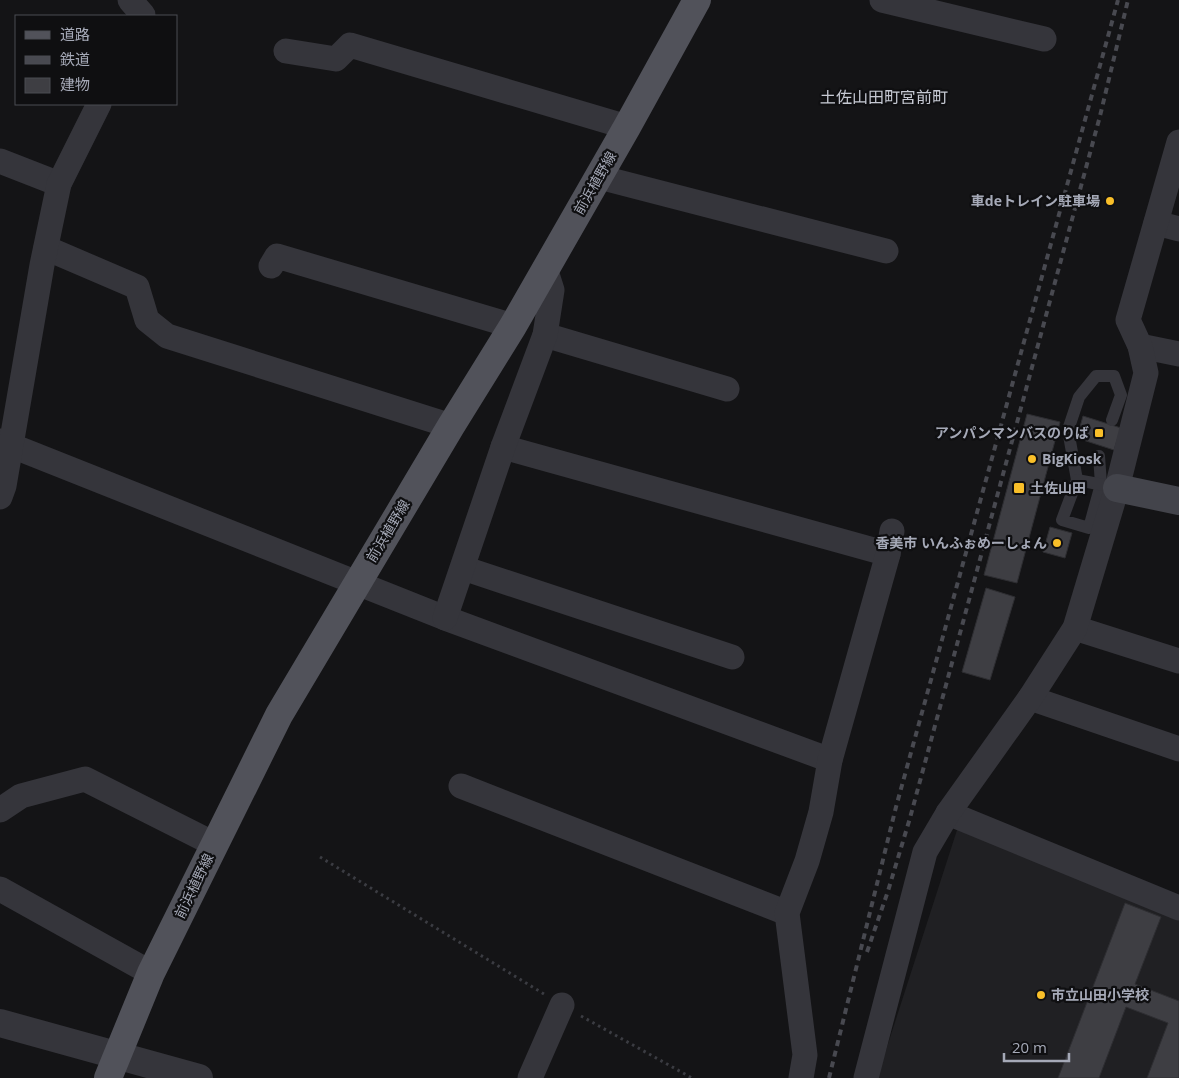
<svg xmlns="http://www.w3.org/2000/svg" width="1179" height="1078" font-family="'Open Sans','Noto Sans JP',sans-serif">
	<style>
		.built { fill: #202023 }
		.building { fill: #3e3e43; stroke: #2e2e32 }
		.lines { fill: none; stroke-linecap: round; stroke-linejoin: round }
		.path { stroke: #3b3c42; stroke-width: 3; stroke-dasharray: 2.5 4; stroke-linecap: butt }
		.service { stroke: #35353b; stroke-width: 12 }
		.minor { stroke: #35353b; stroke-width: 25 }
		.tertiary { stroke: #35353b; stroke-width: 28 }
		.secondary { stroke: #43444b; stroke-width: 28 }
		.primary { stroke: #51525a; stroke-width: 28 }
		.rail { stroke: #484950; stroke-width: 4; stroke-dasharray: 6 5; stroke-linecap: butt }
		.poi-dot { fill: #f9bf29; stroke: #0f0f11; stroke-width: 2 }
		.labels { text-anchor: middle; stroke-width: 4.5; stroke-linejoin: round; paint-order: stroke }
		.street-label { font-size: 14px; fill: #a5a9b7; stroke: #0f0f11 }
		.poi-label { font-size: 14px; font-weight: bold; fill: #a5a9b7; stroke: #0f0f11; text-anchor: end }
		.quarter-label { font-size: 16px; fill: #c6c9d3; stroke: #0f0f11 }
	</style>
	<rect width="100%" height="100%" fill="#141416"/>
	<polygon class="built" points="958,827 1179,913 1179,1078 877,1078"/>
	<g class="building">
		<polygon points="1027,414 1060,422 1017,583 984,575"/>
		<polygon points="1083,416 1121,428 1114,450 1077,438"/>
		<polygon points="1050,527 1072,533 1065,558 1043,552"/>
		<polygon points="986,588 1015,597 990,680 962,672"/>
		<polygon points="1125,903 1161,917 1135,984 1179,1001 1179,1078 1147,1078 1168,1023 1126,1007 1099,1078 1058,1078"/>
	</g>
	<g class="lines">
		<g class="path">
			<polyline points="320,857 544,994"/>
			<polyline points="581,1016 692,1078"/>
		</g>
		<g class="service">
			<polyline points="1099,456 1101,484 1089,528 1062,520 1077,480 1068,430 1079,397 1096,376 1114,376 1121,395 1112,420"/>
			<polyline points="1077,480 1109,486"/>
		</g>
		<g class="minor">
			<polyline points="130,0 143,15"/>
			<polyline points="882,0 1044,39"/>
			<polyline points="286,51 336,59 350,45 627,127"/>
			<polyline points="0,161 59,184"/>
			<polyline points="599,177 886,251"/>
			<polyline points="1156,223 1179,229"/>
			<polyline points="46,248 137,287 147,320 167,336 451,426"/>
			<polyline points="271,266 277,256 513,326"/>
			<polyline points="545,335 727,389"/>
			<polyline points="1140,346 1179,354"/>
			<polyline points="0,441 445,618 830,760"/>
			<polyline points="503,447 888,554"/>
			<polyline points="0,497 4,486 42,265 59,184 99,104"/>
			<polyline points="463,568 732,657"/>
			<polyline points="445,618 503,447 545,335 552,290 545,268"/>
			<polyline points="1075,628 1179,661"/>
			<polyline points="1030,698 1179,749"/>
			<polyline points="461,786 787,913"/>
			<polyline points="0,810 21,796 85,779 214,844"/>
			<polyline points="948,813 1179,908"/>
			<polyline points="0,889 151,973"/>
			<polyline points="530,1078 562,1005"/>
			<polyline points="801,1078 805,1055 787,913 807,861 821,812 830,760 888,554 892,531"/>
			<polyline points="866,1078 925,852 948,813 1030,698 1075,628 1117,488 1146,373 1140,346 1128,320 1179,142"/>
		</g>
		<polyline class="tertiary" points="0,1023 199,1078"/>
		<polyline class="secondary" points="1117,488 1179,501"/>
		<polyline class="primary" points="108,1078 151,973 279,715 451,426 513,326 627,127 697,0"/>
		<g class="rail">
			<polyline points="867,952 888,891 910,818 1100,116 1128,0"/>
			<polyline points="829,1078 896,807 1118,0"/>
		</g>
	</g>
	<g class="poi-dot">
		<circle cx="1110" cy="201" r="5"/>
		<rect x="1094" y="428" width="10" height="10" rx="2.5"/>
		<circle cx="1032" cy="459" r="5"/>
		<rect x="1013" y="482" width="12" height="12" rx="2.5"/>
		<circle cx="1057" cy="543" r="5"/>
		<circle cx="1041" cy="995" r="5"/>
	</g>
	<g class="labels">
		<g class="street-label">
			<text transform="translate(595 183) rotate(-60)" y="5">前浜植野線</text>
			<text transform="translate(388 531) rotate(-59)" y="5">前浜植野線</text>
			<text transform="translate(194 886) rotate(-64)" y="5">前浜植野線</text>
		</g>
		<g class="poi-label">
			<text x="1100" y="206">車deトレイン駐車場</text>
			<text x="1089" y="438">アンパンマンバスのりば</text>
			<text x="1042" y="464" text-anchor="start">BigKiosk</text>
			<text x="1030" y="493" text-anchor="start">土佐山田</text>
			<text x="1047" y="548">香美市 いんふぉめーしょん</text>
			<text x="1051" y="1000" text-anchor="start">市立山田小学校</text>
		</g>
		<g class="quarter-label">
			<text x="884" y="103">土佐山田町宮前町</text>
		</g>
	</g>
	<rect x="15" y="15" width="162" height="90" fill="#0f0f11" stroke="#4b4d53"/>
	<rect x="25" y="31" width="25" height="8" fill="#51525a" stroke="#4b4d53"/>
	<text x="60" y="40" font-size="15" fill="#a5a9b7">道路</text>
	<rect x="25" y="56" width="25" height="8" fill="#484950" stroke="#4b4d53"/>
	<text x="60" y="65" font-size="15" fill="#a5a9b7">鉄道</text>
	<rect x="25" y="78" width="25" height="15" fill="#3e3e43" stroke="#4b4d53"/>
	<text x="60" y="90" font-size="15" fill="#a5a9b7">建物</text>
	<path d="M1004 1053v8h65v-8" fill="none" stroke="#a5a9b7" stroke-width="2.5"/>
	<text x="1012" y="1053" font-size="15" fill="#a5a9b7" stroke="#0f0f11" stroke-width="4" paint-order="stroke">20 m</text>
</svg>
